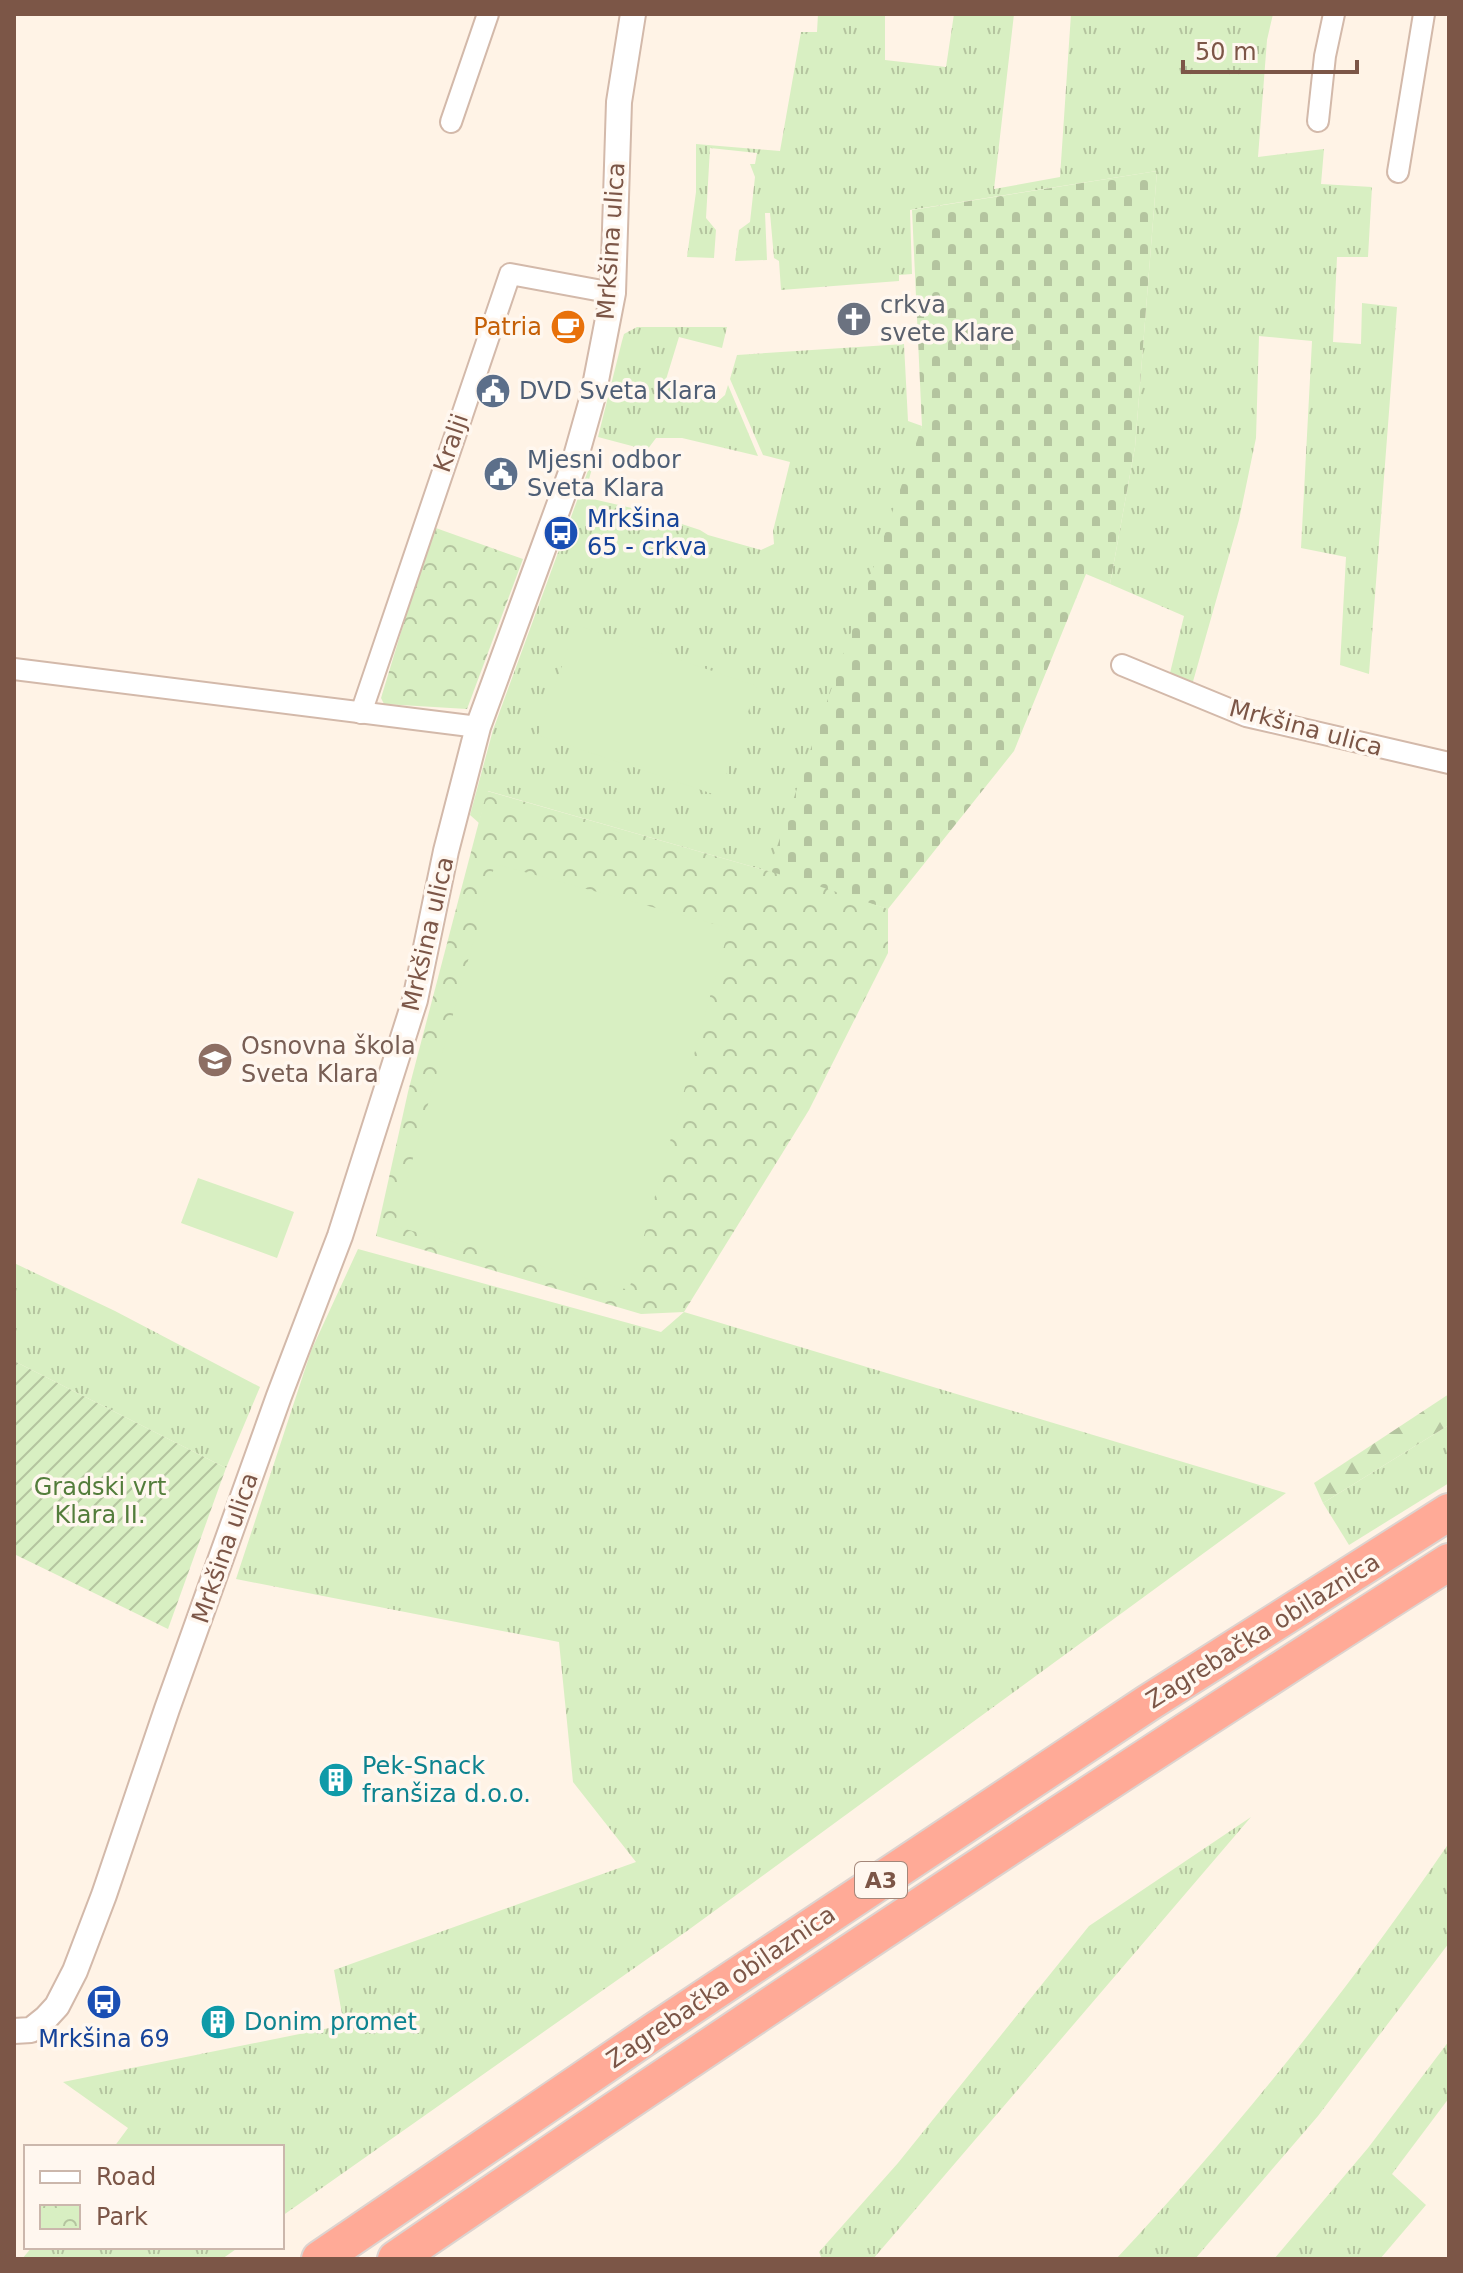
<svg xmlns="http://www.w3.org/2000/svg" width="1463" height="2273" font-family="'DejaVu Sans',sans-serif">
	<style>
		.grass { fill: url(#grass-tufts) }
		.forest { fill: url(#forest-firs) }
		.cemetery { fill: url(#cemetery-stones) }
		.park { fill: url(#park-crowns) }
		.garden { fill: url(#garden-furrows) }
		.pitch { fill: #d8efc2 }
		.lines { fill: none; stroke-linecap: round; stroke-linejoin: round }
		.minor-casing { stroke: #d3b9aa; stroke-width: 24 }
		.tertiary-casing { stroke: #d3b9aa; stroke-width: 28 }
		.motorway-casing { stroke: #ddd3cf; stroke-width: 40 }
		.minor { stroke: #fff; stroke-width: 20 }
		.tertiary { stroke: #fff; stroke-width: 24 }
		.motorway { stroke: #ffaa97; stroke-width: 36 }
		.labels { text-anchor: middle; stroke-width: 7; stroke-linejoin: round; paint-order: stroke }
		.shield { fill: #fff7ef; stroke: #a38679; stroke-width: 2 }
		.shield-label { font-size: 22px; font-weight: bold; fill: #7c5647 }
		.street-label { font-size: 24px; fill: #7c5647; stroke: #fff7ef }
		.worship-label { font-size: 24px; fill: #5b616d; stroke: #fff7ef; text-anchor: start }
		.food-label { font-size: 24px; fill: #c56008; stroke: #fff7ef; text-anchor: end }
		.service-label { font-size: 24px; fill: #4e5e75; stroke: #fff7ef; text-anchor: start }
		.transit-label { font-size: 24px; fill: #164399; stroke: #fff7ef; text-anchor: start }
		.education-label { font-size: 24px; fill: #785e54; stroke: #fff7ef; text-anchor: start }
		.park-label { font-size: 24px; fill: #537d3b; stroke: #fff7ef }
		.culture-label { font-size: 24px; fill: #0d838f; stroke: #fff7ef; text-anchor: start }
	</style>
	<defs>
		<pattern id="grass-tufts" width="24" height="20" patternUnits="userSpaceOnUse" patternTransform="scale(2)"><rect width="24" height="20" fill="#d8efc2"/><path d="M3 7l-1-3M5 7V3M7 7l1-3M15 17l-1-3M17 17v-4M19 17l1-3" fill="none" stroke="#b4c49f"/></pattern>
		<pattern id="forest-firs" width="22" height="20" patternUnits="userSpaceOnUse" patternTransform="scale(2)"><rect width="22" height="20" fill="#d8efc2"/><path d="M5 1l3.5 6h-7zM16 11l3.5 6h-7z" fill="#b4c49f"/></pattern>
		<pattern id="cemetery-stones" width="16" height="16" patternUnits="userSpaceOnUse" patternTransform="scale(2)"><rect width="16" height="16" fill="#d8efc2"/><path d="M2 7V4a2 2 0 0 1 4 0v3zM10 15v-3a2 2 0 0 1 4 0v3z" fill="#b4c49f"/></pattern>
		<pattern id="park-crowns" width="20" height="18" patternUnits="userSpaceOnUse" patternTransform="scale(2)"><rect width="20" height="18" fill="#d8efc2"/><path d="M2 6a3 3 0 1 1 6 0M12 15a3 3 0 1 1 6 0" fill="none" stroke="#b4c49f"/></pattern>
		<pattern id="garden-furrows" width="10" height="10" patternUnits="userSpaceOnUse" patternTransform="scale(2)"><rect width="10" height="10" fill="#d8efc2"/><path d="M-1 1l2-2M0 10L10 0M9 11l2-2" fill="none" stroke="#b4c49f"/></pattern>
	</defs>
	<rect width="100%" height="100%" fill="#fff3e6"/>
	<g class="grass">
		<polygon points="818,14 885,14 885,60 946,67 954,14 1014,14 994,189 1060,177 1071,14 1273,14 1267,40 1258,157 1324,149 1321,184 1372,187 1368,257 1337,257 1333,342 1361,344 1362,303 1397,307 1369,674 1340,665 1346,557 1301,548 1312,341 1259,336 1256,438 1239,520 1192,685 1169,677 1184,616 1110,584 1135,447 1157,171 910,210 912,274 899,275 899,281 781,290 779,261 774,258 770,213 765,213 767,260 735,261 739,230 750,222 755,177 750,164 755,164 757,153 710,148 706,218 716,230 714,258 687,257 696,192 696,144 780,151 801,32 817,32"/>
		<polygon points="637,327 727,327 722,348 679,337 664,386 716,403 725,395 728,385 758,456 682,438 656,438 647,450 598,437 622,341 624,334"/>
		<polygon points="904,344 908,421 922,426 802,881 488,791 479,823 470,815 493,730 593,457 595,458 584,497 636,509 700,530 708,535 761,550 774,544 773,531 790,462 763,455 730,379 737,355"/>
		<polygon points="358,1249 661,1332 684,1312 1286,1493 687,1931 282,2216 282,2147 114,2147 128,2128 63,2082 344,2025 334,1970 636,1862 573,1782 559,1642 236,1579 311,1351"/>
		<polygon points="14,1263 115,1311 260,1387 226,1468 14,1361"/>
		<polygon points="1449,1425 1449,1483 1349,1545 1323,1503"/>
		<polygon points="1251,1817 873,2259 822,2259 819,2252 898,2163 1089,1926"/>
		<path d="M1449 1843V1943L1318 2116 1195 2259H1116C1237 2130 1349 1989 1449 1843Z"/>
		<polygon points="1449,2041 1449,2098 1392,2174 1426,2205 1380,2259 1274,2259 1368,2148"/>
		<polygon points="32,2247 239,2247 222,2259 22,2259"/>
	</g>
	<polygon class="forest" points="1449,1394 1449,1425 1323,1503 1314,1483"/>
	<polygon class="cemetery" points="1157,171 1135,447 1110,584 1086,574 1014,751 888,909 768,873 922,426 912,210"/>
	<g class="park">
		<polygon points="433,527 523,559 467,709 384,704 381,698"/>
		<polygon points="487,791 803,881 888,909 888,953 809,1110 684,1312 641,1314 376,1236 408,1092"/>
	</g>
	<polygon class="garden" points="14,1361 226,1468 168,1629 14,1554"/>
	<g class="pitch">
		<polygon points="576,625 757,686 719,796 538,735"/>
		<polygon points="495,864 729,928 629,1290 394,1226"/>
		<polygon points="198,1178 294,1212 277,1258 181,1223"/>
	</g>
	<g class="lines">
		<defs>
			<g id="minor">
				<polyline points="1318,121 1325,56 1334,14"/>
				<polyline points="451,122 488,14"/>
				<polyline points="1398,172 1424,14"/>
				<polyline points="1122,665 1246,716 1449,763"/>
				<polyline points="14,669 478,727"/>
				<polyline points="361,713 510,274 613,293"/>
			</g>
			<polyline id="tertiary" points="14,2031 31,2030 46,2018 57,2006 75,1971 104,1895 167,1709 279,1396 340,1236 415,1000 446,851 478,727 573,467 593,396 613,293 619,102 633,14"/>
			<g id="motorway">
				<polyline points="320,2259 656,2030 1148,1703 1449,1512"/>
				<path d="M396 2259C744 2021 1094 1788 1449 1562"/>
			</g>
		</defs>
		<use href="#minor" class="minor-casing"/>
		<use href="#tertiary" class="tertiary-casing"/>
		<use href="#motorway" class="motorway-casing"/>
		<use href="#minor" class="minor"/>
		<use href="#tertiary" class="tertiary"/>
		<use href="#motorway" class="motorway"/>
	</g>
	<defs>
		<symbol id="church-disc" viewBox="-11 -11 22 22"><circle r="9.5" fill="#6b7280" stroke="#fff7ef"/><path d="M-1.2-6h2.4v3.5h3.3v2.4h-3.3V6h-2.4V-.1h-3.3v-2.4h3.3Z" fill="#fff"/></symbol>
		<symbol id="cafe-disc" viewBox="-11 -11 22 22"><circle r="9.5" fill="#e8710a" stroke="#fff7ef"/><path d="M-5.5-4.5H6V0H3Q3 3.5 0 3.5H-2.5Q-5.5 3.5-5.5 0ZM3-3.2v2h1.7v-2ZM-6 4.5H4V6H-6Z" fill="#fff"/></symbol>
		<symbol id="civic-disc" viewBox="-11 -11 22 22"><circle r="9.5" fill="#5c6f8a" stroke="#fff7ef"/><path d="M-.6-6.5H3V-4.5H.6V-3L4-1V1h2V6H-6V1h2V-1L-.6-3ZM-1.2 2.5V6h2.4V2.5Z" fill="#fff"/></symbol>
		<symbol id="bus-disc" viewBox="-11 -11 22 22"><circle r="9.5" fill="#1a4fb4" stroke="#fff7ef"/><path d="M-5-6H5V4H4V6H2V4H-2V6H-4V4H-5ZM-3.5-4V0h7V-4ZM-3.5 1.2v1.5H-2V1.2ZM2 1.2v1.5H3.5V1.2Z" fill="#fff"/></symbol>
		<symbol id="school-disc" viewBox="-11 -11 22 22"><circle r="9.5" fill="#8d6e63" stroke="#fff7ef"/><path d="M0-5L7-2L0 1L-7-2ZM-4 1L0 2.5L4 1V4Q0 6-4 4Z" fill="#fff"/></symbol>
		<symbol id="building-disc" viewBox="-11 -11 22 22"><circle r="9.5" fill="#0f9aa8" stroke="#fff7ef"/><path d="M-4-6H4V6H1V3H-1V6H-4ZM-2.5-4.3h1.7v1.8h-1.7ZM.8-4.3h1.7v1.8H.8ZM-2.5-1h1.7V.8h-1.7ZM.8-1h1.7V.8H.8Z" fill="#fff"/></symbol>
	</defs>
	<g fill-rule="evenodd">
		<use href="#church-disc" x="834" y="299" width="40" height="40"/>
		<use href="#cafe-disc" x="548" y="307" width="40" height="40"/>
		<use href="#civic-disc" x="473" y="371" width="40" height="40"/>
		<use href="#civic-disc" x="481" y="454" width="40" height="40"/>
		<use href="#bus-disc" x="541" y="513" width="40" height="40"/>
		<use href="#school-disc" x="195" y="1040" width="40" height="40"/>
		<use href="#building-disc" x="316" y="1760" width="40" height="40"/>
		<use href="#bus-disc" x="84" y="1982" width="40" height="40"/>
		<use href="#building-disc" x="198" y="2002" width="40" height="40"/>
	</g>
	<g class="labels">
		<rect class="shield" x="855" y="1862" width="52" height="36" rx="6"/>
		<g class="shield-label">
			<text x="881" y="1888">A3</text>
		</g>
		<g class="street-label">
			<text transform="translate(611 241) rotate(-86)" y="8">Mrkšina ulica</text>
			<text transform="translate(451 443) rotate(-71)" y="8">Kralji</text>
			<text transform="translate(1306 728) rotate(15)" y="8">Mrkšina ulica</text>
			<text transform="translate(428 934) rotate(-77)" y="8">Mrkšina ulica</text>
			<text transform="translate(225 1548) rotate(-71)" y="8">Mrkšina ulica</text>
			<text transform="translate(1263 1631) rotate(-32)" y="8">Zagrebačka obilaznica</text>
			<text transform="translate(721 1987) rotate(-34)" y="8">Zagrebačka obilaznica</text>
		</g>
		<g class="worship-label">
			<text x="880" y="313">crkva<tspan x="880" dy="28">svete Klare</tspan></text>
		</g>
		<g class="food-label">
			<text x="542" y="335">Patria</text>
		</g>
		<g class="service-label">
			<text x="519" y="399">DVD Sveta Klara</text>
			<text x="527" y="468">Mjesni odbor<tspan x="527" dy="28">Sveta Klara</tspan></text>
		</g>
		<g class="transit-label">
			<text x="587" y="527">Mrkšina<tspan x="587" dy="28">65 - crkva</tspan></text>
			<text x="104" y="2047" text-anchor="middle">Mrkšina 69</text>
		</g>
		<g class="education-label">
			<text x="241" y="1054">Osnovna škola<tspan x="241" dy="28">Sveta Klara</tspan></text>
		</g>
		<g class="park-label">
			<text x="100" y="1495">Gradski vrt<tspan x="100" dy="28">Klara II.</tspan></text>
		</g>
		<g class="culture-label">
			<text x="362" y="1774">Pek-Snack<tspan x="362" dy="28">franšiza d.o.o.</tspan></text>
			<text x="244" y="2030">Donim promet</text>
		</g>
	</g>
	<rect width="1463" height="2273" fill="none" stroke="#7c5647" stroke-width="32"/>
	<rect x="24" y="2145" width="260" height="104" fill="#fff7ef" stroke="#cbb7ac" stroke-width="2"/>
	<rect x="40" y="2171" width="40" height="12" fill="#ffffff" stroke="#cbb7ac" stroke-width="2"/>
	<text x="96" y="2185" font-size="24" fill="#7c5647">Road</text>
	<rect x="40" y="2205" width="40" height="24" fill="url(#park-crowns)" stroke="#cbb7ac" stroke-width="2"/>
	<text x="96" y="2225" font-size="24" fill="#7c5647">Park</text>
	<path d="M1183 60v12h174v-12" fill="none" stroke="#7c5647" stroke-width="4"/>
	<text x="1195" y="60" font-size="24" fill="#7c5647" stroke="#fff7ef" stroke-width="6" paint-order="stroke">50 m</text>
</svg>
